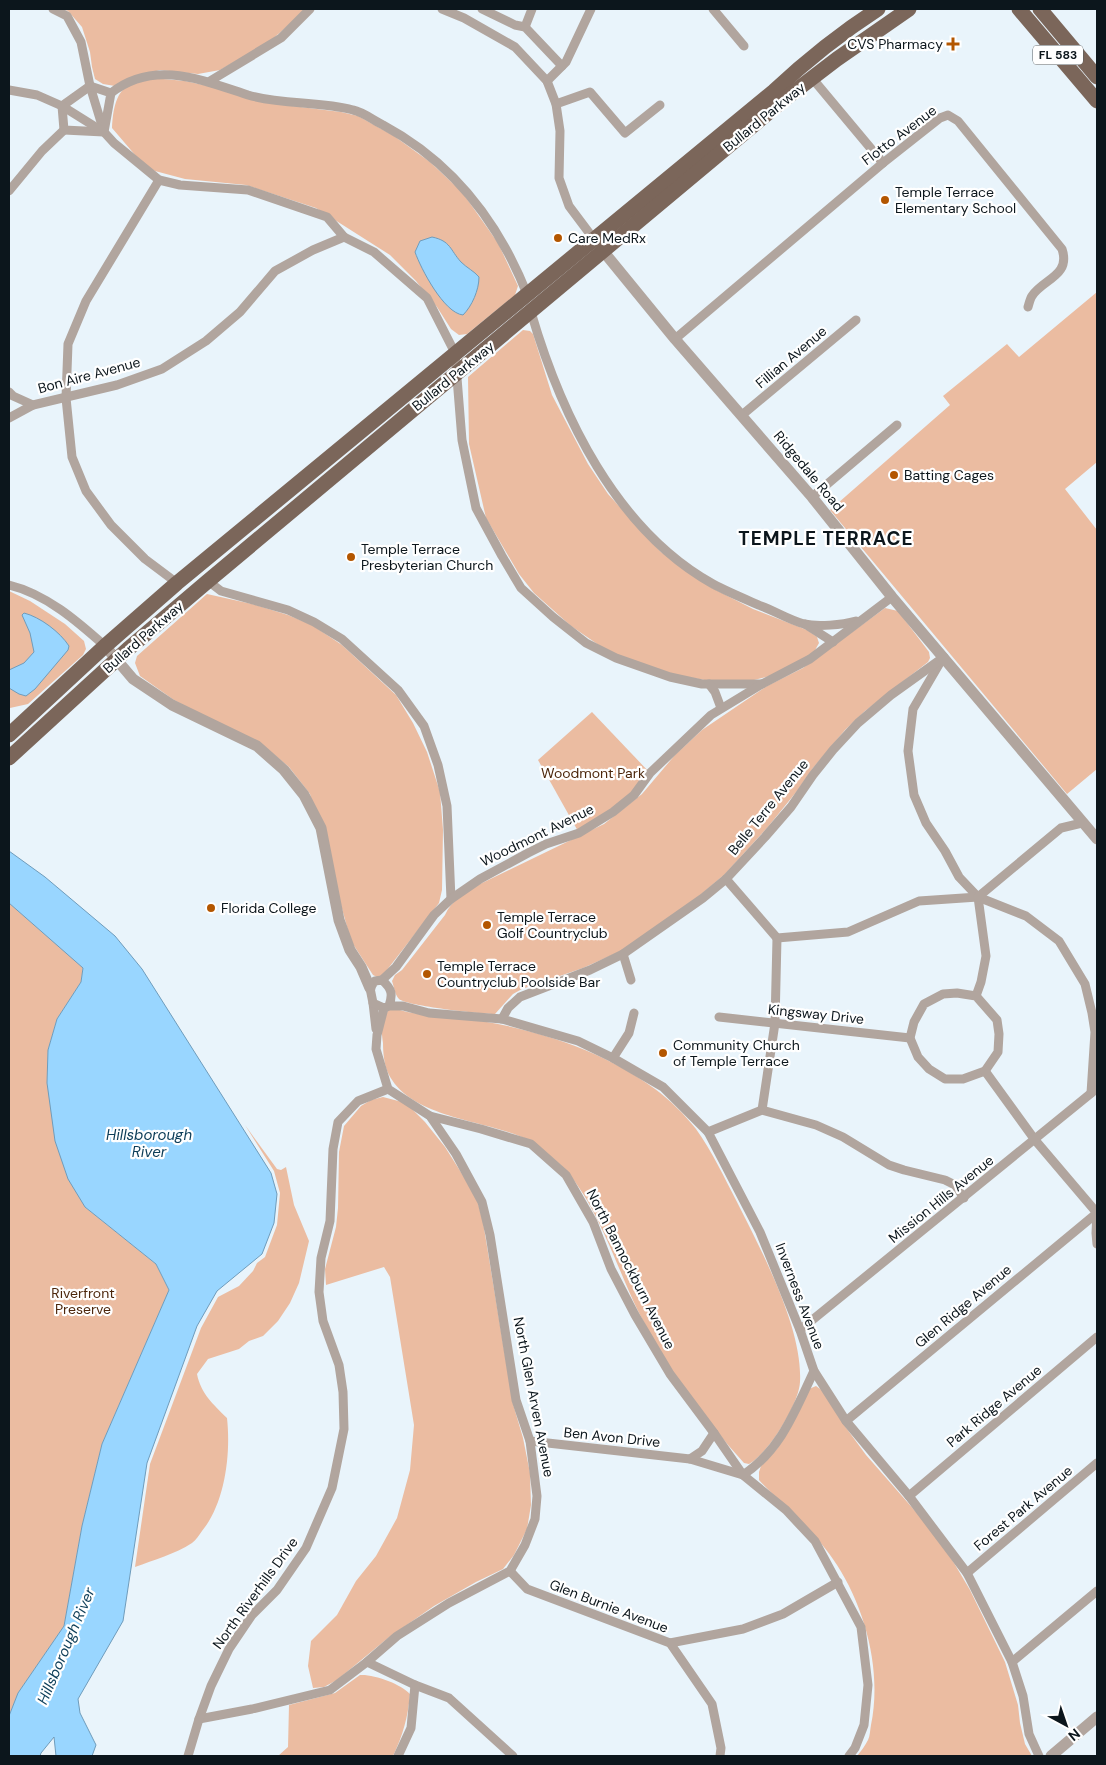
<svg xmlns="http://www.w3.org/2000/svg" width="1106" height="1765" font-family="'DM Sans',sans-serif">
	<style>
		.green { fill: #ebbca1 }
		.water { fill: #99d6ff; stroke: #6f9cbb }
		.lines { fill: none; stroke-linecap: round; stroke-linejoin: round }
		.minor { stroke: #b1a59e; stroke-width: 9 }
		.tertiary { stroke: #b1a59e; stroke-width: 11 }
		.primary { stroke: #7b665a; stroke-width: 15 }
		.poi-dot { fill: #b35600; stroke: #fff; stroke-width: 2 }
		.labels { text-anchor: middle; stroke-width: 4.5; stroke-linejoin: round; paint-order: stroke }
		.shield { fill: #fff; stroke: #555c60; stroke-width: 1 }
		.shield-label { font-size: 12px; font-weight: bold; fill: #0c161c }
		.poi-label { font-size: 14px; fill: #0c161c; stroke: #fff; text-anchor: start }
		.street-label { font-size: 14px; fill: #0c161c; stroke: #fff }
		.park-label { font-size: 14px; fill: #4c260b; stroke: #fff }
		.water-label { font-size: 15px; font-style: italic; fill: #0c3d58; stroke: #fff }
		.district-label { font-size: 19px; font-weight: bold; letter-spacing: 1px; fill: #0c161c; stroke: #fff }
	</style>
	<rect width="100%" height="100%" fill="#e9f4fb"/>
	<g class="green">
		<polygon points="62,9 307,9 268,43 220,70 198,74 160,70 134,77 115,86 103,84 95,79 92,67 90,52 82,27 68,11"/>
		<path d="M153 78 185 81 208 86 276 104 341 112 358 116 394 136 430 162 462 192 498 243 518 286 515 295 467 334 459 335 451 329 437 307 416 281 390 255 316 208 246 185 185 179 155 171 142 163 112 128C113 111 115 90 133 83 139 80 147 80 153 78Z"/>
		<polygon points="1097,292 1097,462 1065,489 1097,530 1097,769 1067,794 830,510 950,405 943,396 1007,344 1019,357"/>
		<polygon points="523,330 530,331 533,334 552,395 588,464 608,494 638,527 661,552 710,587 753,609 807,630 817,637 819,643 814,652 788,669 770,676 742,683 710,681 676,675 609,652 571,626 534,593 519,574 486,518 469,444 468,377"/>
		<polygon points="9,591 30,601 65,624 84,641 86,649 83,655 28,704 10,708 9,708"/>
		<polygon points="207,594 252,604 288,615 312,625 342,645 396,695 413,723 427,752 440,792 443,830 442,890 439,903 383,975 377,977 373,975 351,941 310,794 289,767 271,752 174,700 140,676 135,663 137,656"/>
		<path d="M885 608 898 611 929 652 930 658 928 662 865 711 845 730 813 768 797 791 767 828 725 874 698 897 621 951 583 968 522 989 513 994 495 1014C482 1014 407 1006 399 999 395 995 394 987 392 981L395 975 402 970 445 915C451 900 467 892 480 884L604 824 642 794 675 755 702 730 767 686 803 668Z"/>
		<polygon points="592,712 650,773 634,795 579,833 538,760"/>
		<polygon points="9,903 83,967 81,982 57,1019 48,1050 47,1083 85,1207 156,1264 169,1290 102,1444 82,1526 64,1626 18,1693 9,1716"/>
		<path d="M391 1008C398 1009 405 1012 413 1013 435 1016 458 1017 481 1021 542 1031 605 1052 655 1089 670 1100 685 1115 696 1129 712 1151 724 1177 737 1202 761 1250 803 1328 800 1382 799 1404 768 1454 749 1464L744 1463C702 1417 666 1366 638 1311 616 1266 593 1191 555 1160 547 1154 539 1145 531 1141 488 1119 411 1120 388 1073 384 1064 383 1052 383 1043 381 1029 380 1018 391 1008Z"/>
		<polygon points="383,1097 406,1103 425,1122 445,1147 469,1185 478,1203 483,1222 513,1404 523,1438 530,1473 531,1505 527,1529 514,1555 503,1569 476,1582 434,1606 388,1638 337,1680 324,1687 313,1688 308,1666 311,1641 337,1615 356,1581 376,1556 397,1518 410,1470 414,1425 390,1277 384,1267 326,1285 325,1269 336,1227 338,1208 339,1152 344,1126 361,1106 371,1100"/>
		<path d="M245 1125 277 1169 281 1170 286 1167 294 1205 309 1241 299 1283 290 1303 278 1321 263 1336 249 1341 239 1349 208 1359 197 1374C201 1394 213 1404 227 1418 231 1454 225 1503 202 1531 199 1535 196 1540 192 1543 175 1554 154 1560 135 1567L150 1464 201 1328 218 1297 239 1286 253 1271 257 1263 265 1257 277 1225 280 1193 274 1171Z"/>
		<path d="M816 1386 823 1391 844 1425 866 1455 930 1528 954 1563 970 1590 1005 1662 1018 1705 1020 1723 1025 1744 1032 1756H857C861 1751 865 1746 868 1740 870 1736 870 1730 871 1725 882 1672 866 1610 837 1565 816 1532 785 1508 759 1480V1472L761 1466 777 1449 793 1423 809 1389Z"/>
		<path d="M360 1675C374 1674 401 1684 410 1694 408 1717 403 1735 393 1756H278L288 1747 289 1705 335 1693Z"/>
	</g>
	<g class="water">
		<path d="M432 237C451 241 450 250 461 262 467 268 474 271 479 277 479 290 472 306 463 315 444 313 421 269 415 252L420 241Z"/>
		<path d="M24 613C40 617 60 632 69 646L68 650 35 689 26 696 19 694 9 688V670L24 663 34 652 30 633 22 615Z"/>
		<polygon points="9,851 45,877 115,936 142,969 271,1173 277,1194 274,1223 262,1254 217,1291 197,1326 147,1463 123,1621 78,1699 80,1713 96,1745 92,1756 56,1756 54,1737 41,1753 40,1756 9,1756 9,1716 18,1693 64,1626 82,1526 102,1444 169,1290 156,1264 85,1207 68,1179 55,1141 47,1083 48,1050 57,1019 81,982 83,968 9,903"/>
	</g>
	<g class="lines">
		<g class="minor">
			<polyline points="53,9 67,16 81,42 90,86 104,132 114,143 159,180 180,185 248,190 327,217 344,237 374,252 427,298 455,353 462,440 476,508 502,556 521,588 553,617 586,643 616,658 670,677 702,684 762,684"/>
			<polyline points="442,9 464,18 515,47 547,81 556,104 560,131 559,178 569,206 593,238"/>
			<polyline points="482,9 515,25 525,27 562,66"/>
			<polyline points="713,9 744,46"/>
			<polyline points="525,27 532,9"/>
			<polyline points="812,78 883,163"/>
			<polyline points="210,81 281,38 310,9"/>
			<polyline points="547,81 566,62 591,9"/>
			<polygon points="90,86 111,93 104,132 64,130 62,106"/>
			<polyline points="9,90 37,95 62,106 102,131"/>
			<path d="M111 93C154 59 202 80 248 95 282 105 319 101 353 110 363 112 373 120 383 125 452 162 498 221 527 294"/>
			<polyline points="556,104 590,92 625,133 660,105"/>
			<polyline points="159,180 86,301 68,344 66,398 72,457 86,491 111,525 145,559 177,583"/>
			<polyline points="9,191 42,151 64,130"/>
			<path d="M531 312C561 415 616 530 713 584 728 592 745 599 761 606 775 611 789 620 804 624 818 627 842 625 856 621"/>
			<path d="M675 339 883 163 940 118 948 115 958 121 1062 249C1071 276 1043 279 1032 296 1030 299 1029 304 1028 307"/>
			<polyline points="9,392 13,396 33,405"/>
			<polyline points="742,415 856,320"/>
			<polyline points="9,418 33,405 117,385 162,369 206,341 240,312 275,271 313,250 344,237"/>
			<polyline points="812,497 897,425"/>
			<polyline points="208,581 221,591 288,610 314,622 342,639 398,690 424,726 438,765 447,806 451,899"/>
			<path d="M9 585C46 594 77 621 105 646"/>
			<polyline points="805,624 833,642"/>
			<polyline points="941,661 913,709 908,751 914,795 926,823 945,851 959,877 978,897 986,956 981,982 976,996"/>
			<polyline points="709,684 715,692 721,708"/>
			<polyline points="726,879 777,938 848,932 919,901 978,897 1026,916 1059,941 1085,984 1092,1013 1095,1032 1091,1093"/>
			<polyline points="978,897 1061,828 1082,823"/>
			<polyline points="623,954 631,980"/>
			<polyline points="382,980 396,967 434,915 451,899 480,879 528,853 546,844 579,833 613,812 634,795 650,773 711,715 762,684 810,659 892,597"/>
			<polygon points="957,993 976,996 997,1020 999,1034 998,1052 985,1071 963,1079 945,1079 929,1069 918,1057 910,1038 914,1022 924,1004 943,994"/>
			<polyline points="373,1003 376,1029"/>
			<path d="M389 1006C393 994 392 989 382 980L375 981 370 988 373 1003 384 1008 389 1006H403L429 1013 502 1019 578 1041 613 1058 663 1087 708 1132 760 1232 800 1330 814 1371 846 1421 909 1496 967 1573 1012 1662 1023 1696 1029 1734 1039 1756"/>
			<polyline points="719,1017 910,1038"/>
			<polyline points="502,1019 508,1008 520,997 590,970 623,954 703,898 726,879 765,837 791,807 813,775 833,750 858,723 891,695 944,657"/>
			<polyline points="613,1058 629,1033 634,1013"/>
			<polyline points="985,1071 1035,1140 1097,1213"/>
			<polyline points="762,1110 816,1125 843,1137 889,1165 904,1170 945,1180 955,1185 964,1198"/>
			<polyline points="430,1116 481,1129 531,1144 566,1175 593,1222 611,1269 635,1315 670,1374 714,1433 743,1475 786,1510 815,1541 861,1627 868,1685 864,1725 855,1748 849,1756"/>
			<polyline points="708,1132 762,1110 775,1023 777,938"/>
			<polyline points="1097,1213 1096,1233 1097,1244"/>
			<polyline points="800,1330 1095,1090"/>
			<polyline points="846,1421 1097,1213"/>
			<path d="M530 1441 690 1459 743 1475C781 1450 795 1411 814 1371"/>
			<polyline points="690,1459 702,1451 714,1433"/>
			<polyline points="909,1496 1097,1337"/>
			<polyline points="510,1571 527,1589 670,1643 712,1704 721,1748 720,1756"/>
			<polyline points="967,1573 1097,1463"/>
			<polyline points="670,1643 743,1629 783,1614 838,1582"/>
			<polyline points="367,1662 415,1685 449,1698 513,1756"/>
			<polyline points="1012,1662 1097,1591"/>
			<polyline points="199,1719 252,1709 330,1690 367,1662 397,1636 449,1603 510,1571 525,1545 535,1519 537,1496 530,1441 516,1400 490,1235 482,1202 456,1154 430,1116 388,1089 376,1049 377,1035 384,1008"/>
			<polyline points="188,1756 199,1719 211,1686 229,1649 252,1615 277,1590 306,1548 332,1488 344,1429 343,1392 339,1365 323,1321 319,1292 321,1258 330,1221 333,1149 338,1122 358,1101 388,1089"/>
			<polyline points="398,1756 411,1728 415,1685"/>
		</g>
		<g class="tertiary">
			<polyline points="599,246 675,339 812,497 892,597 1097,839"/>
			<polyline points="105,646 133,679 172,705 257,746 284,770 304,795 321,828 339,920 350,950 361,967 370,988"/>
			<polyline points="1051,1756 1097,1717"/>
		</g>
		<g class="primary">
			<polyline points="1019,9 1097,101"/>
			<polyline points="1040,9 1097,77"/>
			<path d="M9 735 105 646 177 583 774 91C807 60 841 33 878 9"/>
			<polyline points="9,758 128,649 208,581 786,98 837,59 909,9"/>
		</g>
	</g>
	<g class="poi-dot">
		<path d="M950.5 36.5h5v5h5v5h-5v5h-5v-5h-5v-5h5z"/>
		<circle cx="885" cy="200" r="5"/>
		<circle cx="558" cy="238" r="5"/>
		<circle cx="894" cy="475" r="5"/>
		<circle cx="351" cy="557" r="5"/>
		<circle cx="211" cy="908" r="5"/>
		<circle cx="487" cy="925" r="5"/>
		<circle cx="427" cy="974" r="5"/>
		<circle cx="663" cy="1053" r="5"/>
	</g>
	<g class="labels">
		<rect class="shield" x="1033" y="45.5" width="50" height="19" rx="4"/>
		<g class="shield-label">
			<text x="1058" y="59">FL 583</text>
		</g>
		<g class="poi-label">
			<text x="943" y="49" text-anchor="end">CVS Pharmacy</text>
			<text x="895" y="197">Temple Terrace<tspan x="895" dy="16">Elementary School</tspan></text>
			<text x="568" y="243">Care MedRx</text>
			<text x="904" y="480">Batting Cages</text>
			<text x="361" y="554">Temple Terrace<tspan x="361" dy="16">Presbyterian Church</tspan></text>
			<text x="221" y="913">Florida College</text>
			<text x="497" y="922">Temple Terrace<tspan x="497" dy="16">Golf Countryclub</tspan></text>
			<text x="437" y="971">Temple Terrace<tspan x="437" dy="16">Countryclub Poolside Bar</tspan></text>
			<text x="673" y="1050">Community Church<tspan x="673" dy="16">of Temple Terrace</tspan></text>
		</g>
		<g class="street-label">
			<text transform="translate(764 117) rotate(-39)" y="5">Bullard Parkway</text>
			<text transform="translate(899 135) rotate(-37)" y="5">Flotto Avenue</text>
			<text transform="translate(791 357) rotate(-40)" y="5">Fillian Avenue</text>
			<text transform="translate(89 375) rotate(-15)" y="5">Bon Aire Avenue</text>
			<text transform="translate(453 376) rotate(-39)" y="5">Bullard Parkway</text>
			<text transform="translate(809 471) rotate(50)" y="5">Ridgedale Road</text>
			<text transform="translate(143 637) rotate(-41)" y="5">Bullard Parkway</text>
			<text transform="translate(768 807) rotate(-51)" y="5">Belle Terre Avenue</text>
			<text transform="translate(537 835) rotate(-26)" y="5">Woodmont Avenue</text>
			<text transform="translate(816 1014) rotate(6)" y="5">Kingsway Drive</text>
			<text transform="translate(941 1199) rotate(-39)" y="5">Mission Hills Avenue</text>
			<text transform="translate(631 1269) rotate(63)" y="5">North Bannockburn Avenue</text>
			<text transform="translate(800 1296) rotate(69)" y="5">Inverness Avenue</text>
			<text transform="translate(963 1306) rotate(-40)" y="5">Glen Ridge Avenue</text>
			<text transform="translate(534 1397) rotate(79)" y="5">North Glen Arven Avenue</text>
			<text transform="translate(994 1406) rotate(-40)" y="5">Park Ridge Avenue</text>
			<text transform="translate(612 1437) rotate(6)" y="5">Ben Avon Drive</text>
			<text transform="translate(1023 1508) rotate(-40)" y="5">Forest Park Avenue</text>
			<text transform="translate(255 1593) rotate(-54)" y="5">North Riverhills Drive</text>
			<text transform="translate(609 1606) rotate(21)" y="5">Glen Burnie Avenue</text>
		</g>
		<g class="park-label">
			<text x="593" y="778">Woodmont Park</text>
			<text x="83" y="1298">Riverfront<tspan x="83" dy="16">Preserve</tspan></text>
		</g>
		<g class="water-label">
			<text x="149" y="1140">Hillsborough<tspan x="149" dy="17">River</tspan></text>
			<text transform="translate(66 1646) rotate(-67)" y="5">Hillsborough River</text>
		</g>
		<g class="district-label">
			<text x="826" y="545">TEMPLE TERRACE</text>
		</g>
	</g>
	<rect width="1106" height="1765" fill="none" stroke="#0c161c" stroke-width="20"/>
	<g transform="translate(1066 1725) rotate(140)" stroke="#ffffff" stroke-width="4" paint-order="stroke">
	<path d="M0-4L9 19L0 12L-9 19Z" fill="#0c161c"/>
	<text y="-8" font-size="14" font-weight="bold" text-anchor="middle" fill="#0c161c">N</text>
	</g>
</svg>
